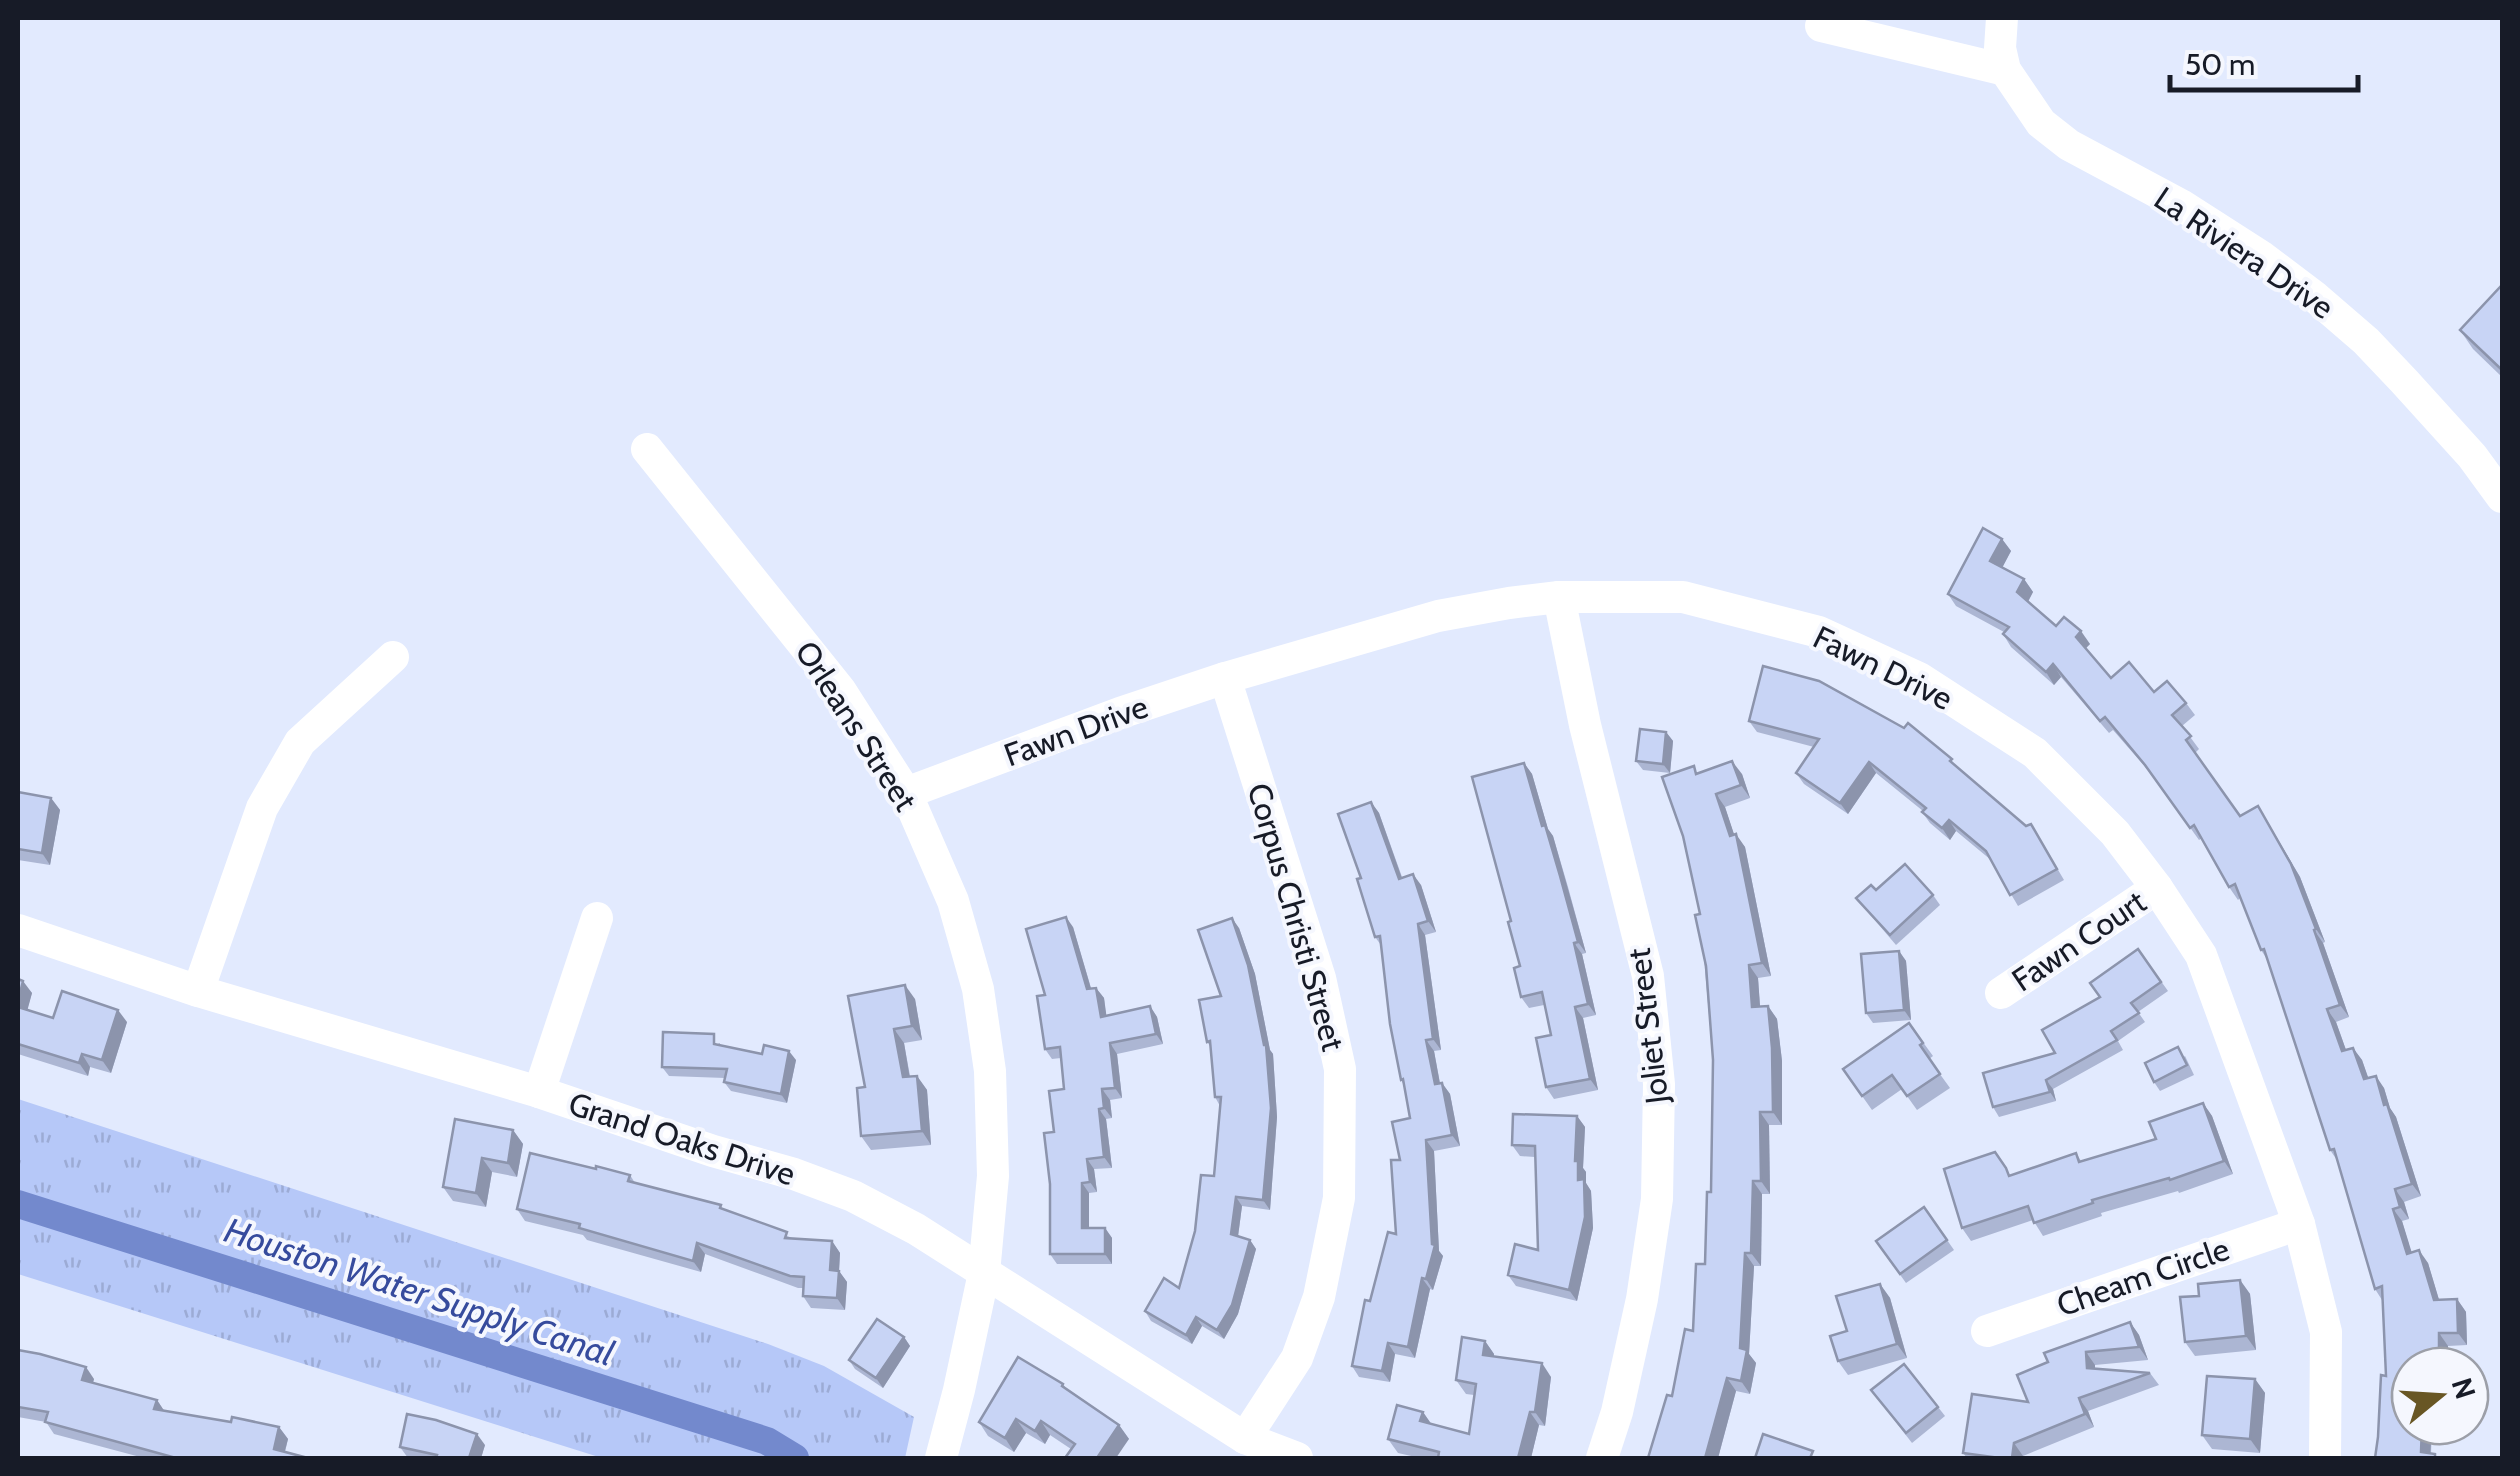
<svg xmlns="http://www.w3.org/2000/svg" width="2520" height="1476" font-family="Cabin,sans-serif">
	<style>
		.grass { fill: url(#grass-tufts) }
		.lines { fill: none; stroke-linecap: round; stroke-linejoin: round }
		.canal { stroke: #7389cd; stroke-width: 28 }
		.minor { stroke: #fff; stroke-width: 32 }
		.wall { fill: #acb6d3 }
		.shaded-wall { fill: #8c94ac }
		.building { fill: #c8d4f5; stroke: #8c94ac; stroke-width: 2.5 }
		.labels { text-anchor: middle; stroke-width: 8; stroke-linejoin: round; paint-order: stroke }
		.street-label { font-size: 32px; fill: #171b27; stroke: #f5f7fe }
		.water-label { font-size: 35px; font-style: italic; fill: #364b9d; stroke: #f5f7fe }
	</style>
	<defs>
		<pattern id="grass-tufts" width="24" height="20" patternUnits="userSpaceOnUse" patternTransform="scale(2.5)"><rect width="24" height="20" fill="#b6c8f8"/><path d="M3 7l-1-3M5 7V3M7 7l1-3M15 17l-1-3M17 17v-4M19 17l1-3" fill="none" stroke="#9cabd5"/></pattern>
	</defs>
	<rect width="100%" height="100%" fill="#e2eafe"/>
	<polygon class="grass" points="18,1099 768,1344 824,1366 914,1417 905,1458 602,1458 18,1274"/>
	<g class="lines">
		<polyline class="canal" points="18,1204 767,1441 795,1458"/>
		<g class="minor">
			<polyline points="2002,18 2000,48 2005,70 2041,123 2069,145 2181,205 2262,257 2315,297 2366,341 2404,381 2472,456 2502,497"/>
			<polyline points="1821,26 2005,70"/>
			<polyline points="647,449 840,690 906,793 953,901 978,989 990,1071 993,1176 984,1273 959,1390 941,1458"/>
			<polyline points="1559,597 1585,725 1648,976 1659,1084 1657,1199 1642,1299 1617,1412 1602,1458"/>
			<polyline points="1225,678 1320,978 1340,1069 1339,1198 1319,1297 1297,1358 1245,1438"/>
			<polyline points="906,793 1120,713 1225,678 1438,616 1509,603 1559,597 1683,597 1819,632 1919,678 2035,753 2115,833 2157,888 2201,955 2299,1224 2326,1332 2325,1458"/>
			<polyline points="18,930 198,991 539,1092 713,1151 794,1174 853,1196 916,1229 1245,1438 1297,1458"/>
			<polyline points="198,991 262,808 300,742 393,657"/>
			<polyline points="2001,993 2157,888"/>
			<polyline points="539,1092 597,918"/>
			<polyline points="1987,1331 2299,1224"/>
		</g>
	</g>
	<g class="wall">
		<polygon points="2502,285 2502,377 2473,349 2460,330"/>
		<polygon points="2002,539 2011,551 2002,567 2024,579 2033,592 2028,602 2056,626 2090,644 2086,648 2111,678 2186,703 2195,715 2182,726 2199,749 2195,753 2240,816 2258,806 2300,877 2325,942 2323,943 2349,1017 2336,1022 2346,1050 2353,1048 2362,1060 2368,1078 2384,1088 2390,1108 2396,1117 2421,1196 2404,1202 2409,1219 2402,1221 2411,1252 2428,1263 2439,1300 2457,1299 2466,1312 2467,1345 2448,1346 2448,1366 2410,1366 2410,1426 2432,1426 2431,1454 2375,1458 2386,1376 2382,1300 2375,1289 2337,1160 2330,1150 2269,962 2261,950 2240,898 2238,900 2229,887 2202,838 2199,840 2154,777 2113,730 2109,733 2061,677 2054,685 2011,647 2003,634 2004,632 1956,606 1948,594"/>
		<polygon points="1749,721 1960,770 2026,826 2031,824 2064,880 2018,906 1991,860 1956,831 1950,840 1930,823 1922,812 1923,811 1876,773 1848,814 1804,784 1796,773 1814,747 1757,732"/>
		<polygon points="1666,732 1673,741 1670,773 1643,770 1636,761"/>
		<polygon points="1524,763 1532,774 1548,829 1553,836 1568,887 1586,953 1582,954 1596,1015 1583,1018 1598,1090 1554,1099 1546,1087 1551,1035 1544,1005 1529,1008 1521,997 1520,966 1511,921"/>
		<polygon points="1698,773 1742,774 1750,798 1725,807 1734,835 1745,847 1771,976 1758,978 1760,1006 1768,1006 1777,1019 1782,1061 1782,1125 1769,1125 1770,1194 1762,1194 1761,1266 1754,1266 1749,1354 1756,1363 1750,1394 1736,1391 1718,1458 1648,1458 1672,1396 1693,1331 1705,1264 1711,1192 1713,1060 1700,914"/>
		<polygon points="18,792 51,798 60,810 50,865 18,860"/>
		<polygon points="1371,802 1379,813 1402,877 1421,885 1436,932 1425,935 1441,1050 1434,1051 1440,1083 1442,1083 1450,1094 1460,1146 1434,1151 1439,1251 1443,1256 1433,1290 1430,1289 1415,1358 1395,1354 1390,1382 1359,1377 1352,1366 1370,1301 1396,1234 1400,1160 1410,1118 1404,1085 1401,1080 1381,945 1375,937"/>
		<polygon points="1876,890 1933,895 1940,905 1896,945 1856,898"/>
		<polygon points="1073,927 1091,988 1096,988 1104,998 1106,1016 1150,1006 1157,1017 1163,1044 1117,1054 1122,1098 1110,1100 1112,1118 1106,1119 1112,1168 1094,1169 1097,1192 1089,1193 1089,1228 1105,1228 1112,1238 1112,1264 1057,1264 1050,1254 1054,1132 1064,1089 1061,1058 1052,1059 1045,1049 1045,995"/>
		<polygon points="1239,928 1255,974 1270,1050 1273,1054 1277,1117 1270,1210 1242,1206 1238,1236 1250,1240 1256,1249 1238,1314 1224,1339 1202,1326 1192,1344 1151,1321 1145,1311 1179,1288 1214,1176 1220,1106 1215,1097 1211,1047 1207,1042 1221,996"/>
		<polygon points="2138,949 2168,991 2138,1012 2145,1022 2118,1041 2123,1050 2053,1089 2056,1101 1999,1117 1993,1107 2055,1053"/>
		<polygon points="1899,951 1906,961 1911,1020 1873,1023 1866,1013"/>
		<polygon points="18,979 32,993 27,1010 53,1018 127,1022 111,1073 90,1067 88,1076 18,1054"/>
		<polygon points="848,996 915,999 922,1040 904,1043 910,1076 917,1076 927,1090 931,1145 871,1150 861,1136 865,1087"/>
		<polygon points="1909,1023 1933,1056 1929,1059 1950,1088 1917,1110 1902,1089 1872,1110 1843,1069"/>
		<polygon points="720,1043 720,1045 796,1060 787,1103 731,1091 724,1082 725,1078 669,1076 662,1067"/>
		<polygon points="2185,1056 2194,1075 2160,1091 2154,1082"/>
		<polygon points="2203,1103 2212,1116 2233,1174 2179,1193 2178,1191 2101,1213 2102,1216 2043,1236 2033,1220 1971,1241 1962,1228 2076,1153 2081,1161 2156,1139"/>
		<polygon points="1577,1116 1585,1127 1583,1168 1586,1172 1586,1183 1591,1191 1593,1228 1577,1301 1516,1286 1508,1275 1538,1250 1535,1157 1520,1156 1512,1145"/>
		<polygon points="513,1130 523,1144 517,1177 492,1172 486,1207 453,1201 443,1187"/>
		<polygon points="596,1169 630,1175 635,1183 724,1209 792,1238 832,1241 840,1253 839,1271 847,1282 845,1310 811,1308 803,1296 804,1288 798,1288 705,1254 701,1272 587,1240 583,1235 525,1221 517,1209"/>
		<polygon points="1924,1207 1954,1250 1906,1283 1876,1241"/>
		<polygon points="2240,1280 2250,1294 2256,1350 2195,1356 2185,1342 2199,1296"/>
		<polygon points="1880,1284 1890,1298 1907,1358 1848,1375 1838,1361 1847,1331"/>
		<polygon points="2130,1322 2139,1335 2148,1360 2095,1365 2095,1369 2150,1373 2159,1385 2088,1411 2094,1427 2023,1456 2022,1458 1967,1458 1963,1453 2028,1402 2048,1362"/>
		<polygon points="904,1337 910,1346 883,1388 855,1369 849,1360"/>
		<polygon points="1485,1341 1494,1354 1494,1356 1551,1377 1545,1426 1539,1425 1531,1458 1420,1458 1398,1453 1388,1439 1423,1412 1431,1424 1469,1434 1474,1395 1466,1394 1456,1380"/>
		<polygon points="18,1350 94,1379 93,1383 157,1400 164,1411 231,1422 279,1427 288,1439 285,1452 308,1458 144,1458 54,1434 46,1422 18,1417"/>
		<polygon points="2255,1379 2265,1393 2260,1453 2212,1449 2202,1435"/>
		<polygon points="1063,1384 1067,1390 1119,1425 1129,1439 1071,1449 1050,1435 1045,1444 1026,1433 1014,1452 988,1436 979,1422"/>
		<polygon points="1878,1399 1938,1407 1945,1416 1912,1443"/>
		<polygon points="485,1445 481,1458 408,1458 400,1447"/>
	</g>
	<g class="shaded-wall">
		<polygon points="2002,539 2011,551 1999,574 1990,561"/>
		<polygon points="2024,579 2033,592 2026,605 2017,592"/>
		<polygon points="2081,631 2090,644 2085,649 2076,637"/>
		<polygon points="2053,664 2061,677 2054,685 2046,672"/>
		<polygon points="1666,732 1673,741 1670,773 1663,764"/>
		<polygon points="1732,761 1742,774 1750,798 1741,785"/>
		<polygon points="1869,762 1876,773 1848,814 1840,803"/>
		<polygon points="1524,763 1532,774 1548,829 1553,836 1586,953 1578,942"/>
		<polygon points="1716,794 1725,807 1739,849 1736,834 1745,847 1771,976 1762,963 1730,836"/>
		<polygon points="51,798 60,810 50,865 42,853"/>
		<polygon points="1371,802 1379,813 1406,890 1399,879"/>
		<polygon points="2258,806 2300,877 2325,942 2316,929"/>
		<polygon points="1949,820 1956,831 1950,840 1942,828"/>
		<polygon points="1413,874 1421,885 1436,932 1428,921"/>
		<polygon points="1066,917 1073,927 1094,999 1087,989"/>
		<polygon points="1232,918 1239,928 1255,974 1270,1050 1273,1054 1277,1117 1270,1210 1263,1200 1264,1045"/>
		<polygon points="1418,924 1425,935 1441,1050 1433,1039"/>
		<polygon points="2314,930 2323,943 2349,1017 2340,1005"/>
		<polygon points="1574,943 1582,954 1596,1015 1588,1004"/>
		<polygon points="1899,951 1906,961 1911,1020 1904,1010"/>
		<polygon points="1749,965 1758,978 1761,1020 1752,1007"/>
		<polygon points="23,981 32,993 25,1019 18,1009 18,1001"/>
		<polygon points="905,985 915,999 922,1040 912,1026"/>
		<polygon points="1096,988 1104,998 1108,1027 1101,1017"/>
		<polygon points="1150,1006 1157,1017 1163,1044 1156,1034"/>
		<polygon points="1768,1006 1777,1019 1782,1061 1782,1125 1773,1112"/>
		<polygon points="1575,1007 1583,1018 1598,1090 1590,1079"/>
		<polygon points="2327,1009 2336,1022 2351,1064 2342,1051"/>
		<polygon points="118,1010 127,1022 111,1073 102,1060"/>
		<polygon points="894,1029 904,1043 912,1091 903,1077"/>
		<polygon points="1426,1040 1434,1051 1442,1095 1435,1084"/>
		<polygon points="1110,1043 1117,1054 1122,1098 1115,1088"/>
		<polygon points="2353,1048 2362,1060 2373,1091 2364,1079"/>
		<polygon points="789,1051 796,1060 787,1103 781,1094"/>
		<polygon points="82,1054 90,1067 88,1076 79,1063"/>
		<polygon points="917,1076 927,1090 931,1145 922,1131"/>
		<polygon points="2376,1076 2384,1088 2390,1108 2396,1117 2421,1196 2412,1184 2384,1105"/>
		<polygon points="2046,1080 2053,1089 2056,1101 2050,1092"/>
		<polygon points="1442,1083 1450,1094 1460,1146 1452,1135"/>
		<polygon points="1102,1089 1110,1100 1112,1118 1104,1108"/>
		<polygon points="2203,1103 2212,1116 2233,1174 2224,1161"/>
		<polygon points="1099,1109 1106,1119 1112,1168 1104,1157"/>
		<polygon points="1760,1112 1769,1125 1770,1194 1761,1181"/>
		<polygon points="1577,1116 1585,1127 1583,1168 1586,1172 1586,1183 1591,1191 1593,1228 1577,1301 1569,1290 1578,1180 1575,1161"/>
		<polygon points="513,1130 523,1144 517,1177 508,1163"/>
		<polygon points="1426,1140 1434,1151 1439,1251 1443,1256 1433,1290 1426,1279 1432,1244"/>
		<polygon points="482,1158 492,1172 486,1207 476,1193"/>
		<polygon points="1087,1159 1094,1169 1097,1192 1090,1182"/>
		<polygon points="1753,1181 1762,1194 1761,1266 1751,1253"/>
		<polygon points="1082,1183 1089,1193 1089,1238 1082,1228"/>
		<polygon points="2395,1189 2404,1202 2409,1219 2400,1207"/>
		<polygon points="1236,1197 1242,1206 1237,1244 1231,1234"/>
		<polygon points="2393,1209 2402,1221 2416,1266 2407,1254"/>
		<polygon points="1105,1228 1112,1238 1112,1264 1105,1254"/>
		<polygon points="1250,1240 1256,1249 1238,1314 1224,1339 1217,1330"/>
		<polygon points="832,1241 840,1253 839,1271 847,1282 845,1310 837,1298 830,1270"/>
		<polygon points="697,1243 705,1254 701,1272 693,1261"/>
		<polygon points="2419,1250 2428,1263 2443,1313 2434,1300"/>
		<polygon points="1745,1253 1754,1266 1749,1354 1756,1363 1750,1394 1741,1381 1740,1348"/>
		<polygon points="1422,1278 1430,1289 1415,1358 1408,1347"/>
		<polygon points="2240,1280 2250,1294 2256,1350 2246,1336"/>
		<polygon points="1880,1284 1890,1298 1907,1358 1897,1344"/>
		<polygon points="2457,1299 2466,1312 2467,1345 2458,1333"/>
		<polygon points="1196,1317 1202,1326 1192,1344 1186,1335"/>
		<polygon points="2130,1322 2139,1335 2148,1360 2139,1347"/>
		<polygon points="2439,1333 2448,1346 2448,1366 2446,1366 2439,1357"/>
		<polygon points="904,1337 910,1346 883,1388 876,1378"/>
		<polygon points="1485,1341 1494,1354 1492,1368 1483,1355"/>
		<polygon points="1388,1343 1395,1354 1390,1382 1382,1371"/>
		<polygon points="2086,1352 2095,1365 2095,1381 2087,1368"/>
		<polygon points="1542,1363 1551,1377 1545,1426 1535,1412"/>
		<polygon points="86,1367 94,1379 90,1392 82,1380"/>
		<polygon points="1727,1378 1736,1391 1718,1458 1705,1458"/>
		<polygon points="2255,1379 2265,1393 2260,1453 2250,1439"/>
		<polygon points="2079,1398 2088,1411 2094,1427 2085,1414"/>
		<polygon points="157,1400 165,1412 154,1409"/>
		<polygon points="1423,1412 1432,1425 1420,1421"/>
		<polygon points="1530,1412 1539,1425 1531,1458 1518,1458"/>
		<polygon points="1016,1419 1026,1433 1014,1452 1005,1438"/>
		<polygon points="1041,1421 1050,1435 1045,1444 1035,1431"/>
		<polygon points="1119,1425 1129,1439 1116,1458 1097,1458"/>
		<polygon points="2422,1426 2432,1426 2430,1458 2421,1452"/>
		<polygon points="279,1427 288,1439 283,1458 274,1449"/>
		<polygon points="477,1434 485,1445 481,1458 469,1458"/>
		<polygon points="2014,1443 2023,1456 2022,1458 2012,1458"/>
	</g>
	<g class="building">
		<polygon points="2502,285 2502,370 2460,330"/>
		<polygon points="1983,528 2002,539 1990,561 2024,579 2017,592 2056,626 2064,617 2081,631 2076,637 2111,678 2129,662 2154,692 2167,681 2186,703 2172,715 2191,736 2186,740 2240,816 2258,806 2291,864 2316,929 2314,930 2340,1005 2327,1009 2342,1051 2353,1048 2364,1079 2376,1076 2384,1105 2387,1104 2412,1184 2395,1189 2400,1207 2393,1209 2407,1254 2419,1250 2434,1300 2457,1299 2458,1333 2439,1333 2439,1357 2426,1357 2425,1366 2410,1366 2410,1426 2422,1426 2421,1452 2435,1454 2435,1458 2375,1458 2378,1437 2381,1375 2386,1376 2382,1286 2375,1289 2334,1149 2330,1150 2264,949 2261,950 2235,884 2229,887 2194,825 2190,828 2145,765 2105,717 2100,721 2053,664 2046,672 2003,634 2009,627 1948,594"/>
		<polygon points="1763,666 1819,681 1904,728 1908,723 1952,759 1950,761 2026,826 2031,824 2057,869 2010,895 1986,851 1949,820 1942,828 1922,812 1926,808 1869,762 1840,803 1796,773 1819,739 1749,721"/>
		<polygon points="1640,729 1666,732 1663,764 1636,761"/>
		<polygon points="1732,761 1741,785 1716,794 1730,836 1736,834 1762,963 1749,965 1752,1007 1768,1006 1772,1048 1773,1112 1760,1112 1761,1181 1753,1181 1751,1253 1745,1253 1740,1348 1747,1350 1741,1381 1727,1378 1705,1458 1648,1458 1667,1395 1672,1396 1685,1329 1693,1331 1696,1264 1705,1264 1707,1192 1711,1192 1713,1060 1706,966 1695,915 1700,914 1683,836 1662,777 1694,766 1696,774"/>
		<polygon points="1524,763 1542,826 1545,825 1560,876 1578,942 1574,943 1588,1004 1575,1007 1590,1079 1546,1087 1536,1038 1551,1035 1542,992 1521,997 1514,968 1520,966 1508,922 1511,921 1472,777"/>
		<polygon points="18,792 51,798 42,853 18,849"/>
		<polygon points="1371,802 1399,879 1413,874 1428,921 1418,924 1433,1039 1426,1040 1435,1084 1442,1083 1452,1135 1426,1140 1432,1244 1435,1245 1426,1279 1422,1278 1408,1347 1388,1343 1382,1371 1352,1366 1365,1300 1370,1301 1388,1232 1396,1234 1391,1160 1400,1160 1392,1122 1410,1118 1403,1079 1401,1080 1390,1024 1380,936 1375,937 1357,879 1361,878 1338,814"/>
		<polygon points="1905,864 1933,895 1890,935 1856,898 1871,885 1876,890"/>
		<polygon points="1066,917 1087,989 1096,988 1101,1017 1150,1006 1156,1034 1110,1043 1115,1088 1102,1089 1104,1108 1099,1109 1104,1157 1087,1159 1090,1182 1082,1183 1082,1228 1105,1228 1105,1254 1050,1254 1050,1184 1044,1133 1054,1132 1049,1091 1064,1089 1060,1047 1045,1049 1037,996 1045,995 1026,929"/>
		<polygon points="1232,918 1248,965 1264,1045 1266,1045 1271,1108 1263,1200 1236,1197 1231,1234 1250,1240 1232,1305 1217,1330 1196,1317 1186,1335 1145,1311 1164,1278 1179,1288 1195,1231 1201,1175 1214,1176 1221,1097 1215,1097 1210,1041 1207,1042 1199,1000 1221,996 1198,930"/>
		<polygon points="2138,949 2161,982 2131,1003 2139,1013 2111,1031 2117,1040 2046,1080 2050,1092 1993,1107 1983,1073 2055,1053 2042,1030 2100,997 2090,983"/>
		<polygon points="1899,951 1904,1010 1866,1013 1861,954"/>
		<polygon points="18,979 23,981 18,1001"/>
		<polygon points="905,985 912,1026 894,1029 903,1077 917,1076 922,1131 861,1136 857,1088 865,1087 848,996"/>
		<polygon points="62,991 118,1010 102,1060 82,1054 79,1063 18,1044 18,1007 53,1018"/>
		<polygon points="1909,1023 1923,1043 1920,1045 1940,1074 1907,1096 1892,1075 1862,1096 1843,1069"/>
		<polygon points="663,1032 714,1034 714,1044 762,1054 764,1045 789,1051 781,1094 724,1082 727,1069 662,1067"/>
		<polygon points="2178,1047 2187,1065 2154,1082 2145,1063"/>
		<polygon points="2203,1103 2224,1161 2170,1180 2169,1178 2092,1200 2093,1203 2034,1223 2028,1206 1962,1228 1944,1169 1995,1152 2006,1168 2009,1176 2076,1153 2079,1162 2156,1139 2149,1122"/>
		<polygon points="1513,1114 1577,1116 1575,1161 1578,1161 1578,1180 1584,1179 1585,1217 1569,1290 1508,1275 1515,1244 1538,1250 1535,1146 1512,1145"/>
		<polygon points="455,1119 513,1130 508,1163 482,1158 476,1193 443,1187"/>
		<polygon points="530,1153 596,1169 596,1166 630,1175 628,1181 721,1205 720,1208 787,1232 785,1238 832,1241 830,1270 839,1271 837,1298 803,1296 804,1277 790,1276 697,1243 693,1261 579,1228 580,1224 517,1209"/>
		<polygon points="1924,1207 1947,1240 1900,1274 1876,1241"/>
		<polygon points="2240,1280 2246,1336 2185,1342 2180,1297 2199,1296 2198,1284"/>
		<polygon points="1880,1284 1897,1344 1838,1361 1830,1336 1847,1331 1836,1296"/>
		<polygon points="877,1319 904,1337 876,1378 849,1360"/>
		<polygon points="2130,1322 2139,1347 2086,1352 2087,1368 2150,1373 2079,1398 2085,1414 2014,1443 2012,1458 2000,1458 1963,1453 1972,1394 2028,1402 2017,1375 2048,1362 2044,1353"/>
		<polygon points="1462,1337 1485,1341 1483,1355 1542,1363 1535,1412 1530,1412 1518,1458 1438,1458 1439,1452 1388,1439 1397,1405 1423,1412 1420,1421 1469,1434 1476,1384 1456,1380"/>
		<polygon points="18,1350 40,1354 86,1367 82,1380 157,1400 154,1409 231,1422 232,1417 279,1427 274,1449 308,1458 176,1458 45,1422 48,1412 18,1407"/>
		<polygon points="1018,1357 1063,1384 1062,1386 1119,1425 1097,1458 1065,1458 1075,1444 1041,1421 1035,1431 1016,1419 1005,1438 979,1422"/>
		<polygon points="1904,1364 1938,1407 1906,1433 1871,1390"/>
		<polygon points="2207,1376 2255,1379 2250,1439 2202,1435"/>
		<polygon points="407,1414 436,1420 477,1434 469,1458 436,1458 437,1455 400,1447"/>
		<polygon points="1763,1434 1813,1451 1810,1458 1755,1458"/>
	</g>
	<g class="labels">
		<g class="street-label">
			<text transform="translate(2244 253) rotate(34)" y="11">La Riviera Drive</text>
			<text transform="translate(1883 668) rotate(26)" y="11">Fawn Drive</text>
			<text transform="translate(856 726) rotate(57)" y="11">Orleans Street</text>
			<text transform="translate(1076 731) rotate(-20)" y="11">Fawn Drive</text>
			<text transform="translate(1296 917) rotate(74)" y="11">Corpus Christi Street</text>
			<text transform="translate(2079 941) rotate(-34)" y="11">Fawn Court</text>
			<text transform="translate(1648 1026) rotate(-97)" y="11">Joliet Street</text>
			<text transform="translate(682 1139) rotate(18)" y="11">Grand Oaks Drive</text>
			<text transform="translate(2143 1277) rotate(-19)" y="11">Cheam Circle</text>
		</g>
		<g class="water-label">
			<text transform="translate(419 1292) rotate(18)" y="12">Houston Water Supply Canal</text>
		</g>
	</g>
	<rect width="2520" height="1476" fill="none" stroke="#171b27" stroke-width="40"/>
	<g transform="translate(2440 1396) rotate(72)"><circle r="48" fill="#f5f7fe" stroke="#9c9fa8" stroke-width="2.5"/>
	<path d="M0-8L18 38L0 25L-18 38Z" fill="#685624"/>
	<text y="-15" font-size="28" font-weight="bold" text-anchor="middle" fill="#171b27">N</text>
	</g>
	<path d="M2170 75v15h188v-15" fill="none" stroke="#171b27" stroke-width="5"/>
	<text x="2185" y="75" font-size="30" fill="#171b27" stroke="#f5f7fe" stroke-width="8" paint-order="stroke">50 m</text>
</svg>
